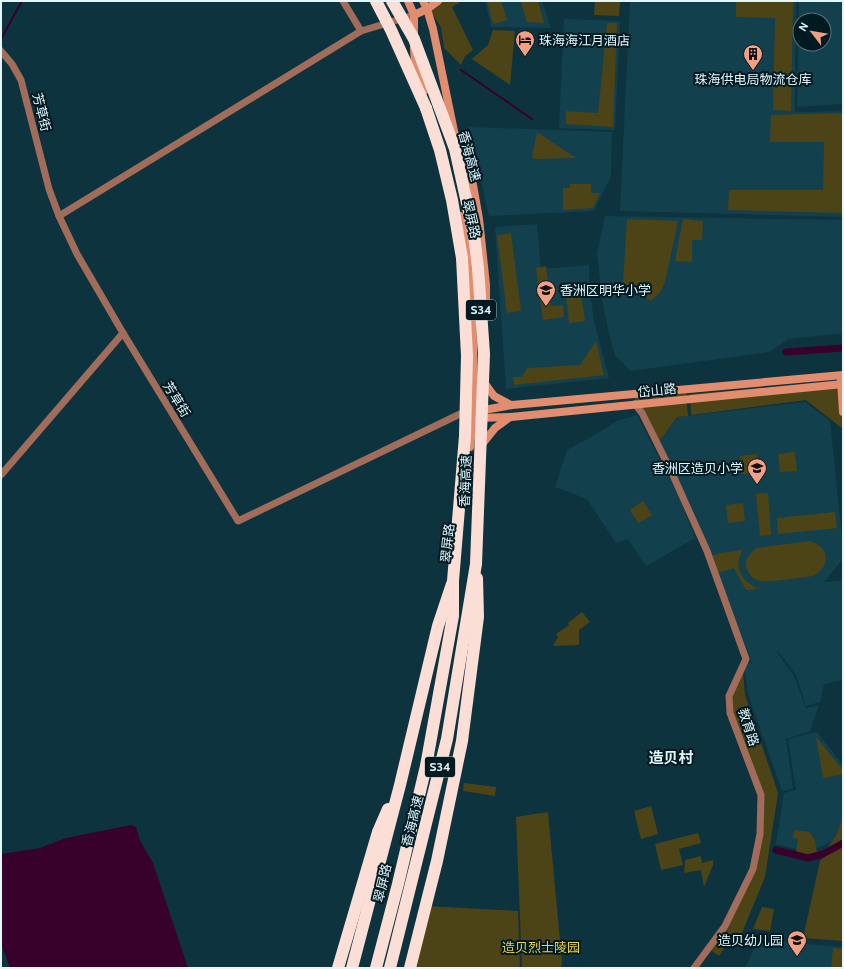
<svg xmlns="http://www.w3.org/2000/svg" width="844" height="969" font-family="Cabin,'Noto Sans SC',sans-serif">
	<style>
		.built { fill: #13404d; fill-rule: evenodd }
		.green { fill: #4c4417 }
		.water { fill: #38012c }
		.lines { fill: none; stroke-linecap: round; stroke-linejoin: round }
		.stream { stroke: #38012c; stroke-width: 2 }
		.canal { stroke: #38012c; stroke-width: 7 }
		.street { stroke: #a16c5a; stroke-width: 7 }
		.secondary { stroke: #e28d70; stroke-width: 8 }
		.highway { stroke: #fbdfd6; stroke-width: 12 }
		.highway-bridge { stroke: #fbdfd6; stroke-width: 12 }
		.labels { text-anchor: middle; stroke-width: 4; stroke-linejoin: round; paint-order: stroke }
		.shield { fill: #001a22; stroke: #9eb4bb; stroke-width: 1 }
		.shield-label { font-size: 12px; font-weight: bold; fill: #e2f6fc }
		.poi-label { font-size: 13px; fill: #e2f6fc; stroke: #001a22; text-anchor: start }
		.street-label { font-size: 13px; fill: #e2f6fc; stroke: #001a22 }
		.park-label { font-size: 13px; fill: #ecd448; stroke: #001a22 }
		.quarter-label { font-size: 15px; font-weight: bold; fill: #e2f6fc; stroke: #001a22 }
	</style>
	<rect width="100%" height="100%" fill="#0d333e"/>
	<g class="built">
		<polygon points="485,1 542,1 551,28 491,27"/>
		<polygon points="630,1 796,1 795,112 843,111 843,217 620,211"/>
		<path d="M799 1H843V104L797 107ZM800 20H824V44H800Z"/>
		<polygon points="564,19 620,21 615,130 559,128"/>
		<polygon points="469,127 612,132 611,176 594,211 489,216"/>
		<polygon points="605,216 843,220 843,333 789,339 769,352 630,371 615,355 610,338 602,300 597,253"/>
		<polygon points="537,224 541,269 589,265 590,293 594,321 609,378 506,389 495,227"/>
		<polygon points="805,402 830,421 843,548 843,559 824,582 843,581 843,680 824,684 820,702 806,706 796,675 778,651 776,651 794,676 806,708 819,705 810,731 786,739 793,789 782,791 748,694 744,666 758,659 751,662 748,651 716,574 658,444 677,417"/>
		<polygon points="637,415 679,497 695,538 646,566 628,539 616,543 587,499 555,487 567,450 600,432 617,421"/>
		<polygon points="817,732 843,765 843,836 809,852 776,844 784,793 796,790 788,739"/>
		<polygon points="759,940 843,947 843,968 745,968"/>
	</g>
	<g class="green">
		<polygon points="435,1 460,1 459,3 452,7 473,50 465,56 461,65 444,48 441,27 428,7"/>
		<polygon points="487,1 501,1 507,20 493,24"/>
		<polygon points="525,1 538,1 544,23 527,22 521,2"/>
		<polygon points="595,1 620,1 619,16 594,15"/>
		<polygon points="736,1 793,1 791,111 773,110 775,18 736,17"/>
		<polygon points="607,23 617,23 613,127 566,124 566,111 598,113"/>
		<polygon points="493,30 515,31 510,85 472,59 488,45"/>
		<polygon points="843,113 843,213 728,210 729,190 823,190 824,142 770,142 771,115"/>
		<polygon points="537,132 576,158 535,159 532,157"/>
		<polygon points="570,184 591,184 591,193 600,193 593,208 563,210 563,188 570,188"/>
		<polygon points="627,219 678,221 665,282 661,291 651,301 623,283"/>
		<polygon points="683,219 703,221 702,240 692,240 692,262 675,261"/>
		<polygon points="511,233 521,311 507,313 497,235"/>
		<polygon points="546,266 551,306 563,305 564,317 543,320 536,268"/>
		<polygon points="581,293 585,321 569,323 566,295"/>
		<polygon points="596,341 604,375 514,385 513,377 522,377 527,368 580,365"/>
		<polygon points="840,382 843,429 806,400 691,415 690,394"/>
		<polygon points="686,393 688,416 677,417 659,442 634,397"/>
		<polygon points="795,452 797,471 780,472 778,454"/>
		<polygon points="757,454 759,473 742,474 740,456"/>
		<polygon points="768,493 771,535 760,536 756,494"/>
		<polygon points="643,501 652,515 638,523 630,510"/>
		<polygon points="743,503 745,521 728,523 726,505"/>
		<polygon points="835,512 837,528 778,534 777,518"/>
		<path d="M810 541C830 547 831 566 813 576 805 577 767 583 760 581 752 579 745 571 746 562 747 556 752 551 757 548Z"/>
		<path d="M743 550C732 568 742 580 758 589L746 590 734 568 717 573 711 556 720 553Z"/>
		<polygon points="582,612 590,622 579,630 579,645 553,646 558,637 556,634 569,625 568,623"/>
		<polygon points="743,671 745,695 778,793 765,877 741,935 735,932 719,956 711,950 754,872 763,794 732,712 731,698"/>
		<polygon points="816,737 843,770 843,774 823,778"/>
		<polygon points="464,783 496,787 495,796 463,791"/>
		<polygon points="651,806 658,834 641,839 634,811"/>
		<polygon points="548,812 562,962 561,968 522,968 516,817"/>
		<polygon points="842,819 843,820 843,840 826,850 836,836"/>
		<polygon points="794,830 810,832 815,841 817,853 806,856 796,853 798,839 793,838"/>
		<polygon points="698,833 701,843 679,849 683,865 661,870 655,844"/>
		<polygon points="843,846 843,941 803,938 820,861 826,855"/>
		<polygon points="701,856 702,863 713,860 713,865 704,887 701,870 684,873 685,860"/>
		<polygon points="427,906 518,911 520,968 414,968"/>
		<polygon points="762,907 774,909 770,931 753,929"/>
		<polygon points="833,948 843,949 843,968 831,968"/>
	</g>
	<polygon class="water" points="131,825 136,827 140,841 153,863 188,968 10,968 1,943 1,854 40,848 66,838"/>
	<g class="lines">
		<g class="stream">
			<polyline points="1,39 22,1"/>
			<polyline points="461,70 532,119"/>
		</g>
		<g class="canal">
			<polyline points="786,352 843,348"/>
			<polyline points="776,850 808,858 823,854 843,843"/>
		</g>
		<g class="street">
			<polyline points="343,1 361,31"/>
			<polyline points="1,51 12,64 21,80 49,189 59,216 77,254 123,333 238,521 460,414 467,413"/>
			<polyline points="59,216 361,31 414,15"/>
			<polyline points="635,404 642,413 671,471 707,551 746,659 729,696 730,713 761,795 760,834 753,869 725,926 694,968"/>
			<polyline points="1,475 123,333"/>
		</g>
		<g class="secondary">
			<polyline points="408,1 414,15 414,37"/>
			<polyline points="423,1 427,9 433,29 455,136"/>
			<polyline points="414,15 427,9 438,1"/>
			<polyline points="414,48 415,64 424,91"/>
			<polyline points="461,155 473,185 479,219 486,285 486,304"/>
			<path d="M460 216C468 248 471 282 472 316 474 360 475 403 470 447"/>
			<polyline points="841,380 843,412"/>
			<polyline points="486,385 494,396 511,405"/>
			<polyline points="478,411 512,405 843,375"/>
			<polyline points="477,418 511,417 843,384"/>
			<polyline points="483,443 495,428 510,417"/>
		</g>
		<g class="highway">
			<polyline points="426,108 440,150 452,200 462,258"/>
			<polyline points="338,968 378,832 388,809"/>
			<polyline points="352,968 400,785 438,626 452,584"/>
			<polyline points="410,968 437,861 462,741 478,617 477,578"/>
		</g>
		<g class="highway-bridge">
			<polyline points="376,1 391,30 426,108"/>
			<polyline points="376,968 398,884 426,766 453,616 453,581 465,436 467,356 462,258"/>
			<polyline points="390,968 447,739 476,564 484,354 478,268 474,235 455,149 414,39 392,1"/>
		</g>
	</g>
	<defs>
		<symbol id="hotel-pin" viewBox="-11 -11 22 30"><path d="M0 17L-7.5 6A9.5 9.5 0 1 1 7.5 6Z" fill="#f39f83" stroke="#001a22"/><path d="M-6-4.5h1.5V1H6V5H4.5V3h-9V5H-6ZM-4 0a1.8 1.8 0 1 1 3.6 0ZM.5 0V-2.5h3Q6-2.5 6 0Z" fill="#111"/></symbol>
		<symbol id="building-pin" viewBox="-11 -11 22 30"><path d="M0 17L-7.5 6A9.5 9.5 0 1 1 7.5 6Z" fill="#f39f83" stroke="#001a22"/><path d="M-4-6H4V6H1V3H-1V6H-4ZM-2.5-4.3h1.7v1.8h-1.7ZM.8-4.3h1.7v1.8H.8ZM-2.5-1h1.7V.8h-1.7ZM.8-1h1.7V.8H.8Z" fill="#111"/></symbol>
		<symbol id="school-pin" viewBox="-11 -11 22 30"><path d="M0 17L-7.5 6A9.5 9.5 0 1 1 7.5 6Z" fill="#f39f83" stroke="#001a22"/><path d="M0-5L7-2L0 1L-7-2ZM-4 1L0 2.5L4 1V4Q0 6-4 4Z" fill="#111"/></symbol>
	</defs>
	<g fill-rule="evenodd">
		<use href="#hotel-pin" x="514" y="29" width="22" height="30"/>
		<use href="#building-pin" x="742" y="43" width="22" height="30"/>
		<use href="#school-pin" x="535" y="279" width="22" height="30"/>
		<use href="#school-pin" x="746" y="457" width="22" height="30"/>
		<use href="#school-pin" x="786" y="929" width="22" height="30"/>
	</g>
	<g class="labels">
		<g class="shield">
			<rect x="466" y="300" width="30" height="20" rx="3"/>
			<rect x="425" y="757" width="30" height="20" rx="3"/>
		</g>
		<g class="shield-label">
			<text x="481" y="314">S34</text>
			<text x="440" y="771">S34</text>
		</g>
		<g class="poi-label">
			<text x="539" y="45">珠海海江月酒店</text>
			<text x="753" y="84" text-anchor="middle">珠海供电局物流仓库</text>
			<text x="560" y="295">香洲区明华小学</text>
			<text x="743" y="473" text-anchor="end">香洲区造贝小学</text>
			<text x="783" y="945" text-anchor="end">造贝幼儿园</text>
		</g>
		<g class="street-label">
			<text transform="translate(42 112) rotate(76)" y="5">芳草街</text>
			<text transform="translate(470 156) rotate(75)" y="5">香海高速</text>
			<text transform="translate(472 219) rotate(77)" y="5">翠屏路</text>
			<text transform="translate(657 390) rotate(-6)" y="5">岱山路</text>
			<text transform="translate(177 399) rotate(58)" y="5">芳草街</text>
			<text transform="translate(465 481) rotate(-88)" y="5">香海高速</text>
			<text transform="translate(447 543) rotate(-84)" y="5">翠屏路</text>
			<text transform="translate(749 727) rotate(72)" y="5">教育路</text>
			<text transform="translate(412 821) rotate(-76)" y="5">香海高速</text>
			<text transform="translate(382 883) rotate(-77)" y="5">翠屏路</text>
		</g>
		<g class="park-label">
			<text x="541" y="952">造贝烈士陵园</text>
		</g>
		<g class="quarter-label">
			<text x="671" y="763">造贝村</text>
		</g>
	</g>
	<rect width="844" height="969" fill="none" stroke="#e2f6fc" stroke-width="4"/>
	<g transform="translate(812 32) rotate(301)"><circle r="19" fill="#001a22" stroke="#5a7279"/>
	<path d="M0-3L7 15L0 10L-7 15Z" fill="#f39f83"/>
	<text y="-6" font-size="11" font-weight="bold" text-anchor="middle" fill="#e2f6fc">N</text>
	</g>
</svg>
